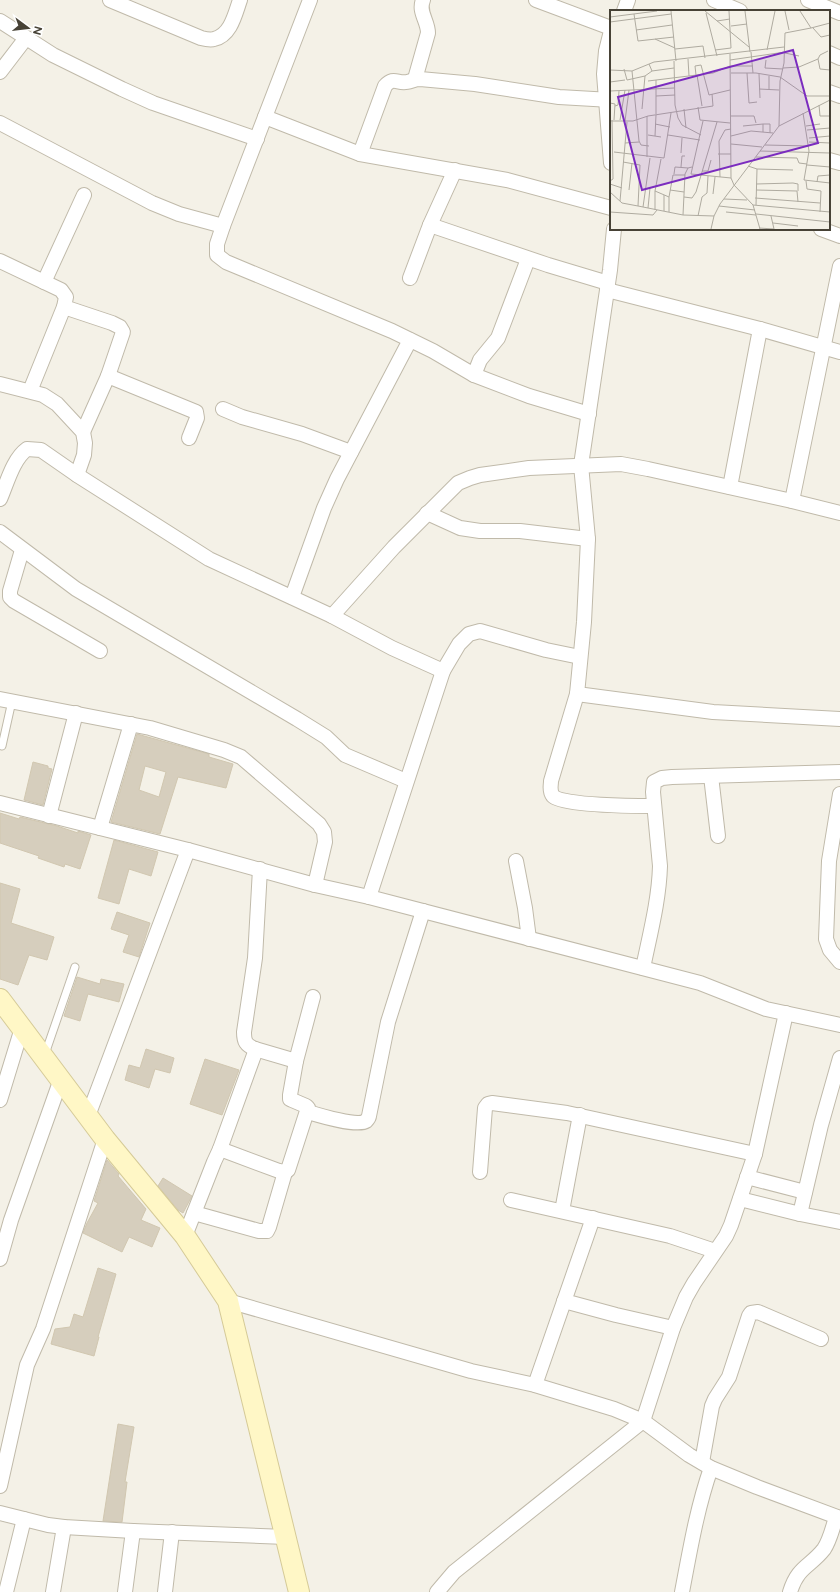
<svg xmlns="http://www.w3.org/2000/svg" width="840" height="1592" font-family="Figtree,sans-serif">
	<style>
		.building { fill: #d6cebd; stroke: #d1c7b0; fill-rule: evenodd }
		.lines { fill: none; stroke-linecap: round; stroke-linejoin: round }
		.lane-casing { stroke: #c0baaa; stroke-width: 9 }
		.street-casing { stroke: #c0baaa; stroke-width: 16 }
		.secondary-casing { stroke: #d5ca97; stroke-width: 22 }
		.lane { stroke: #fff; stroke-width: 7 }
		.street { stroke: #fff; stroke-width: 14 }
		.secondary { stroke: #fff7c6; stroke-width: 20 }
		.inset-road { fill: none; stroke: #afaba0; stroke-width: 1 }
		.view { fill: #7b2cbf; fill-opacity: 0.15; stroke: #7b2cbf; stroke-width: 2 }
		.inset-edge { fill: none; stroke: #474236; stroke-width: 2 }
	</style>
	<rect width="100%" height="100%" fill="#f4f1e7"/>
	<g class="building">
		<path d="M137 734 209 754V757L233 764 226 788 178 777 160 834 111 822ZM145 766 166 772 159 797 139 790Z"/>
		<polygon points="33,762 48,766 48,768 52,769 43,805 24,800"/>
		<polygon points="0,813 19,819 20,817 57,826 78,833 78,831 91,835 80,869 65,864 64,867 38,858 39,856 0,843"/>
		<polygon points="114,840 158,852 151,876 129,869 119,904 98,898"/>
		<polygon points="0,883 20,889 11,923 54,937 47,960 29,955 18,985 0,979"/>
		<polygon points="117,912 150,923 139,957 123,952 129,935 111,929"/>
		<polygon points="77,977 100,984 101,979 124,984 119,1002 88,994 80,1021 64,1016"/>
		<polygon points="146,1049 174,1058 170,1073 155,1069 149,1088 125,1080 129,1065 140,1068"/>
		<polygon points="205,1059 239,1070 222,1115 190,1104"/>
		<polygon points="107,1160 119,1174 118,1176 146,1209 141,1220 160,1228 152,1247 129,1237 122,1252 83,1233 87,1223 98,1203 94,1201"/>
		<polygon points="163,1178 192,1196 183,1213 178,1210 158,1186"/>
		<polygon points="98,1268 116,1274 98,1337 99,1337 94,1356 51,1344 55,1329 70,1327 74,1314 83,1317"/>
		<polygon points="118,1424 134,1427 125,1482 127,1482 122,1522 103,1521"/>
	</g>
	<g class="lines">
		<defs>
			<g id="lane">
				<polyline points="2,746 12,701"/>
				<polyline points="45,1054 75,967"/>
			</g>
			<g id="street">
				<path d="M110 0 201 38C205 39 211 40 214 39 231 35 235 14 240 0"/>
				<polyline points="310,0 223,226 217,244 217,255 226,262 392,331 433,351 474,375 529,396 589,414"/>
				<polyline points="536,0 611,28"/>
				<polyline points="714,0 740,11"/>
				<polyline points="808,0 840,13"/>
				<polyline points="624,11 628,0"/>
				<polyline points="0,21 53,55 122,89 153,103 257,139"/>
				<polyline points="611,31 606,51 604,74 611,163"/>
				<polyline points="829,53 840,58"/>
				<polyline points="0,72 26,38"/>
				<path d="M415 79 428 33C428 21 418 12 423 0"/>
				<polyline points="829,92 840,96"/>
				<polyline points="265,117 360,154 507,180 611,208"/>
				<polyline points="0,123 152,203 179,214 223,226"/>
				<path d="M360 154 385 86C394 76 397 84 407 82 412 81 415 79 420 79L475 84 559 97 611 100"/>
				<polyline points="829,160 840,163"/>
				<polyline points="430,225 548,265 608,283"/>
				<path d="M614 229 610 270 581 465 588 539 584 622 577 694 551 781C551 786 549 791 553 796 562 806 637 806 654 806"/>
				<polyline points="821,229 840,236"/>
				<polyline points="0,261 61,290 66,297 64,307 30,391"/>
				<polyline points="410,278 430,225 455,170"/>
				<polyline points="44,282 84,195"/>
				<polyline points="607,290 760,329 840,352"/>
				<polyline points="64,307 112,323 120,327 123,332 108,376 83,432"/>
				<polyline points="474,375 480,360 498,338 528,259"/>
				<polyline points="108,376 196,412 197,418 189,438"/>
				<polyline points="0,384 43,395 57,404 83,432 85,443 84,455 77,475"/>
				<polyline points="223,409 242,417 302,434 351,452"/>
				<polyline points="730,487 760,329"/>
				<path d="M0 499C7 483 13 459 27 449L41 450 77 475 209 559 332 616 392 648 443 671"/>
				<polyline points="792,501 840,266"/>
				<polyline points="427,513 460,528 480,531 520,531 588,539"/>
				<polyline points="0,532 76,589 297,719 326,737 345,755 406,781"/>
				<polyline points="22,550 10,591 10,597 14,601 100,651"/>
				<polyline points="292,597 324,508 337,479 410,340"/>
				<polyline points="332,616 394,547 458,483 470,478 480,475 529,468 621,464 648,469 792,501 840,513"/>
				<polyline points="577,694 713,712 840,719"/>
				<polyline points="0,699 150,728 224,750 241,757 319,824 324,832 325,842 315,885"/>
				<polyline points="711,776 718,836"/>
				<polyline points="840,794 829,861 826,939 830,950 840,962"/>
				<polyline points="0,803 188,850 315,885 369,897 700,983 766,1009 840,1025"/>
				<polyline points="49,816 76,713"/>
				<polyline points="100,828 131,724"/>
				<polyline points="516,861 525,908 529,939"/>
				<polyline points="369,897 443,671 459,644 469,634 480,631 546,650 580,657"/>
				<path d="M643 968C650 934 659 900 660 866L653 792 654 782 662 778 672 777 840 772"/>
				<polyline points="255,1049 296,1061"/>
				<polyline points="0,1100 22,1028"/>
				<path d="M308 1112C318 1115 357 1127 366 1121 367 1120 369 1117 369 1116L388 1022 423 911"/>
				<polyline points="88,1116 188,850"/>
				<polyline points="220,1149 279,1171 285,1172 288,1170 308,1108 306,1106 292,1100 290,1099 290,1095 296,1061 313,997"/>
				<polyline points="480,1172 485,1108 488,1104 492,1103 567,1113 755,1154"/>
				<polyline points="747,1177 805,1192"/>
				<polyline points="740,1199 800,1214 840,1222"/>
				<polyline points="511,1200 670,1236 715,1251"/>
				<polyline points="562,1211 580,1115"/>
				<polyline points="194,1213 259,1231 267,1231 269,1227 285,1172"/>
				<polyline points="800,1214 821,1125 840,1058"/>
				<path d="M185 1236 214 1162 220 1149 254 1055 255 1049C246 1045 244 1042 244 1032L255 958 260 869"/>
				<polyline points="0,1259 11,1220 61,1079"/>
				<polyline points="228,1301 471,1371 535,1385 614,1409 643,1421 689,1455 711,1468 757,1487 840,1518"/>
				<polyline points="564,1301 616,1315 673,1328"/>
				<polyline points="535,1385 593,1218"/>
				<polyline points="702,1462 712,1406 715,1399 729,1377 749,1316 751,1313 758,1312 821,1339"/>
				<polyline points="0,1486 27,1365 43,1329 105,1139"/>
				<polyline points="0,1513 48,1525 64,1527 133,1531 286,1537"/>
				<polyline points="6,1592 24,1519"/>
				<polyline points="53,1592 64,1527"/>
				<polyline points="125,1592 133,1531"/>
				<polyline points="165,1592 172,1532"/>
				<polyline points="437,1592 454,1572 643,1421 673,1328 686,1297 694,1283 726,1236 731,1225 755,1154 786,1013"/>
				<path d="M682 1592C690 1550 697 1508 711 1468"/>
				<path d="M790 1592C798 1566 810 1567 824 1549 830 1540 833 1527 836 1517"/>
			</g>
			<polyline id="secondary" points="0,999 105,1139 185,1236 228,1301 299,1592"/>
		</defs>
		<use href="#lane" class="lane-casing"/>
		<use href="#street" class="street-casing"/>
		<use href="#secondary" class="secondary-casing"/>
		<use href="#lane" class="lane"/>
		<use href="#street" class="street"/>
		<use href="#secondary" class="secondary"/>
	</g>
	<g transform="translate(610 10)">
		<rect width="220" height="220" fill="#f4f1e7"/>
		<path class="inset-road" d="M61 1 66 51M95 1 139 37M135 1 140 42M175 1 179 20M96 3 107 46M24 4 28 31 64 27M0 7 47 1M107 11 120 9M0 12 61 4M121 16 137 14M201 18 220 13M203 18 211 27 220 25M26 20 62 15M45 29 65 38M65 39 93 36 95 48M105 40 121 38 119 1M157 40 165 1M141 42 143 63M175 43 189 46M120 44 121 168 124 175 143 195 150 219M78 49 79 66M208 49 210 45 218 41M120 50 175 42M156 50 155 58 173 59M64 51 65 95 68 108 72 115 91 125M39 54 42 61 64 58M120 56H143M173 58 189 57 208 49 210 59 220 60M14 59 17 70 35 66 42 61M0 60 22 61M121 63H146L170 67 197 86H220M137 63 139 93 147 92M149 64 150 88M86 65 85 56 91 55 99 85 120 80M87 65 92 96M159 66V79M46 70V104M38 71 103 63 120 56M0 72 15 70M149 79 169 80M0 81 64 78M46 86 65 85M0 93 5 94 4 110M209 95 210 106H220M5 96 8 95 9 81M88 97 90 110 120 113M32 99 35 66M74 99 76 118M193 103 199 141 194 170 220 173M37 106V147M120 106H144L146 113M10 110 15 80M0 111H23L38 106 103 96 102 84M15 111 19 80M93 111 81 164 121 168M45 114 60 117M153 114H160V123M133 116 153 114V122M169 116 170 71 174 53 175 23 201 18 190 1M196 116 210 114M197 120 220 118M38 125 51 127M58 125 90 130M45 126 46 105M121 126 141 121 163 123M199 128 220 126M199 132 220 133M15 133 29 132M121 134 152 137M155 135 199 136M39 136 31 135 29 131 22 61 44 52 174 37M150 141 220 143M4 142 54 148 61 103M71 143 72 128M108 144H121M146 147 187 148 189 153 197 154M51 149 45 181 59 187M13 152 30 155 28 196M197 155 220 157M138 156 147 159 146 195M71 157 72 146H75M147 159 183 160M92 161H98L101 150M64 164 65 157 78 158M110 167 109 131 115 120 121 119M0 171 3 169 2 110M196 171 197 179 211 181 210 202M207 172 208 166 220 165M0 174 12 178M146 174 183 173 188 174V181M19 180 22 153M60 180 74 182M146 180 187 181 188 192M0 182 12 193 28 196 73 205 104 206 110 194 169 116 220 90M103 184 105 167M54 185V201M74 187 82 188 86 182 107 112M145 188 210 193M114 189 137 190M10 191 17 112M143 195 220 202M109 196 145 200M33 197 40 148M38 198 40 178M45 200V181M0 202 43 205 47 200M59 202V187L63 165H75M116 202 146 205M146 204 220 212M73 205 75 164 78 158 82 157M88 206 92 187 97 183 98 166M161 206 164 219M163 213 188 216M149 218 164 219M101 219 104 206"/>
		<path class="view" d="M183 40 208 133 32 180 8 87Z"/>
		<rect width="220" height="220" class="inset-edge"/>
	</g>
	<g transform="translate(28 28) rotate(105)" stroke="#ffffff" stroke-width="3" paint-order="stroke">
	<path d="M0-3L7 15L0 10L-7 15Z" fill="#474236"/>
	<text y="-6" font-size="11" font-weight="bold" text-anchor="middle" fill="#474236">N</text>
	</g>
</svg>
